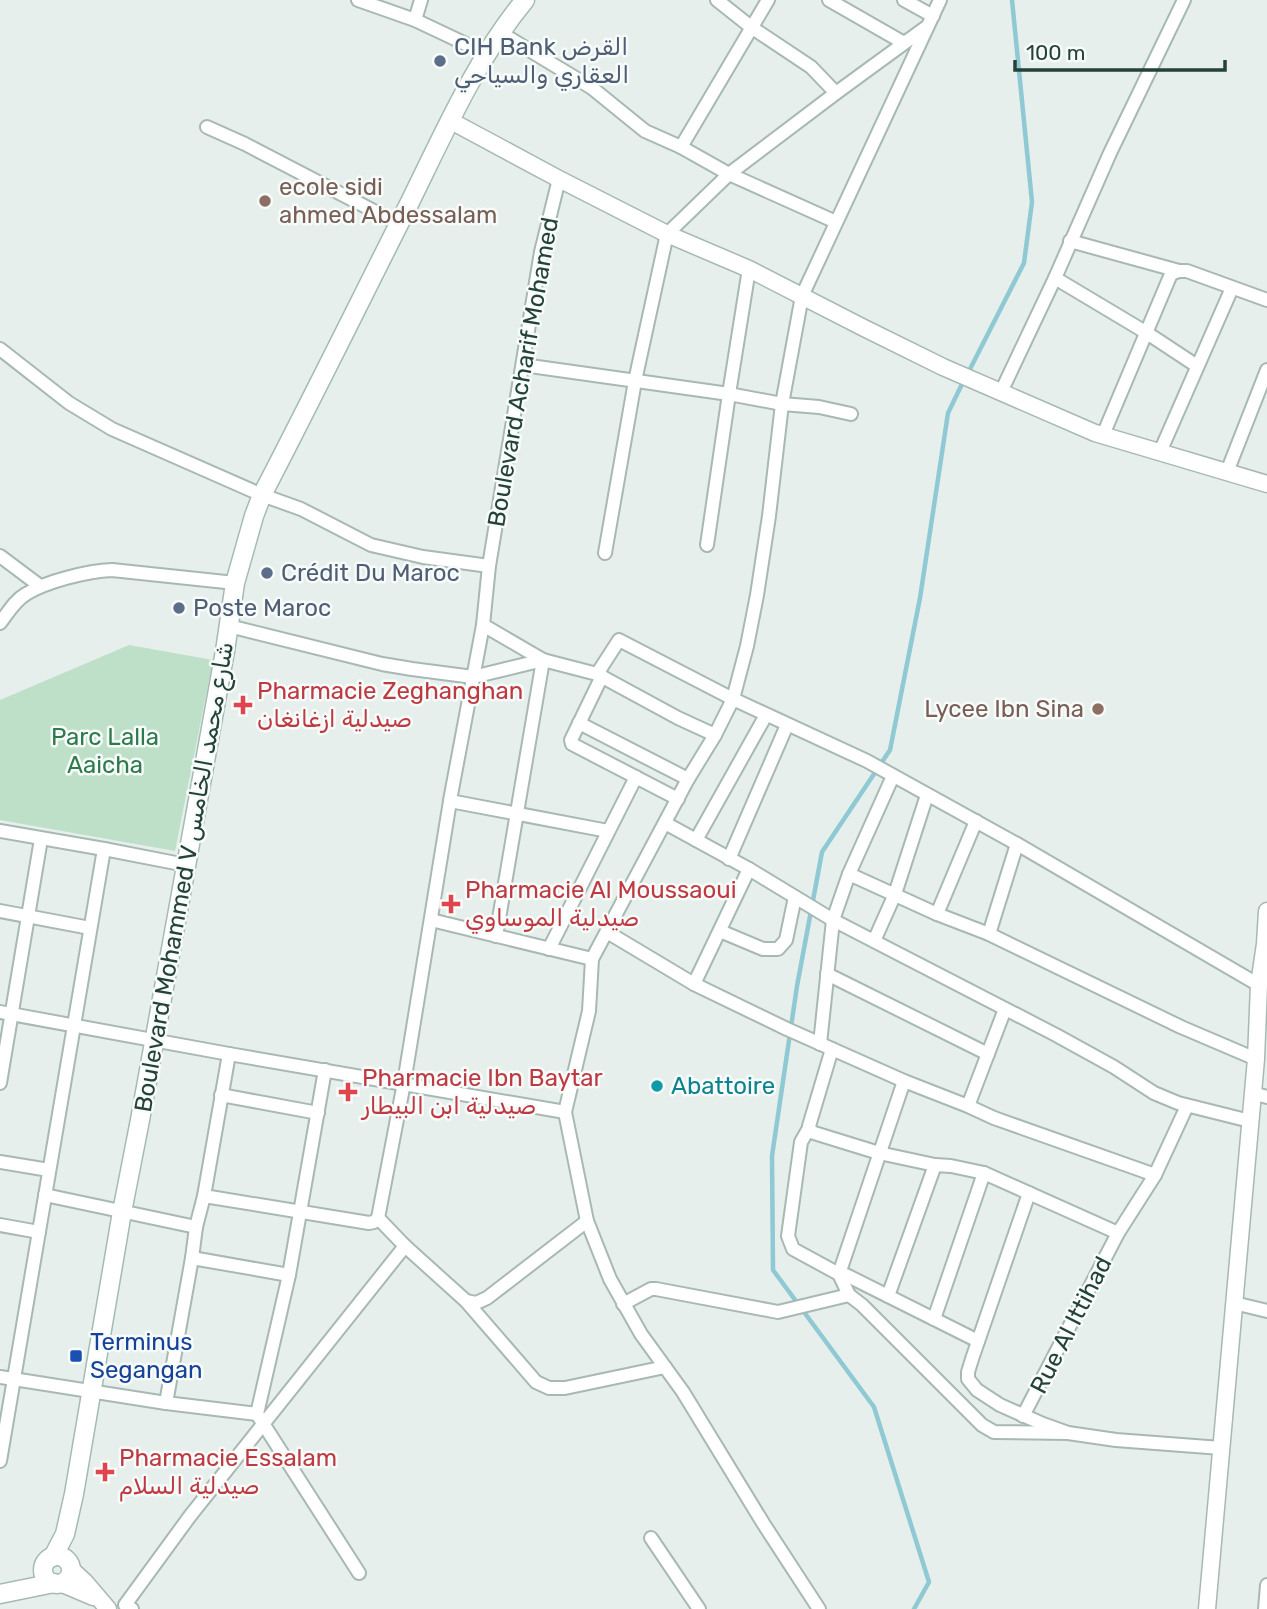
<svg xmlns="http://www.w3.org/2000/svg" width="1267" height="1609" font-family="Rubik,'Noto Sans Arabic',sans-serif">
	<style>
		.green { fill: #bfe0c8 }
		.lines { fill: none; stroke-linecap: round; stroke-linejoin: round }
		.stream { stroke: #8ec9d4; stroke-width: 4.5 }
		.minor-casing { stroke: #a8b8b2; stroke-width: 16 }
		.tertiary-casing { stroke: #a8b8b2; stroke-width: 19 }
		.secondary-casing { stroke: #a4bbb3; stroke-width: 21 }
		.minor { stroke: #fff; stroke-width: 12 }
		.tertiary { stroke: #fff; stroke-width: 16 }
		.secondary { stroke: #fff; stroke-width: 18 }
		.service-dot { fill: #5c6f8a; stroke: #f7fbf9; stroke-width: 2.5 }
		.education-dot { fill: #8d6e63; stroke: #f7fbf9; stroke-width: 2.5 }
		.health-dot { fill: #e0444e; stroke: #f7fbf9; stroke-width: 2.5 }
		.culture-dot { fill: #0f9aa8; stroke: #f7fbf9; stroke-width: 2.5 }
		.transit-dot { fill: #1a4fb4; stroke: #f7fbf9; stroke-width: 2.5 }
		.labels { text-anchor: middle; stroke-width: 5; stroke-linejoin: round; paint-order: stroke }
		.service-label { font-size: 24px; fill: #4e5e75; stroke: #f7fbf9; text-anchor: start }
		.education-label { font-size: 24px; fill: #785e54; stroke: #f7fbf9; text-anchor: start }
		.street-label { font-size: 24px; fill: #24423a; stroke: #f7fbf9 }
		.health-label { font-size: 24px; fill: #be3a42; stroke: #f7fbf9; text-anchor: start }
		.park-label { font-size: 24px; fill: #2d7a4b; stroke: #f7fbf9 }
		.culture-label { font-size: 24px; fill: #0d838f; stroke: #f7fbf9; text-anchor: start }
		.transit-label { font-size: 24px; fill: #164399; stroke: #f7fbf9; text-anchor: start }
	</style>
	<rect width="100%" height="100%" fill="#e6efeb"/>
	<polygon class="green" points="129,645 213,660 175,851 0,820 0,700"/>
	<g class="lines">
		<g class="stream">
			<polyline points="968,373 1024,263 1032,202 1012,0"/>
			<polyline points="914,1609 929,1582 874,1407 773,1270 772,1156 797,986 822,852 890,750 920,598 948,413 964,380"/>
		</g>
		<defs>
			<g id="minor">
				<polyline points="358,0 415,20 487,54"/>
				<polyline points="717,0 751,27 811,67 836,93"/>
				<polyline points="829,0 904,43"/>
				<polyline points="904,0 933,16"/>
				<polyline points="415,20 421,0"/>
				<polyline points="501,33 592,88 645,131 681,147 729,174 836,222"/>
				<polyline points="207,127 245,144 399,224"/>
				<polyline points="681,147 768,0"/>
				<polyline points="1070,241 1179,271"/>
				<polyline points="1055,278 1147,333 1197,366"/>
				<polyline points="0,349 69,403 112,429 262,495 301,509 371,545 423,557 489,566"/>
				<polyline points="523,365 729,394 782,404 819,407 851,414"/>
				<polyline points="1001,392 1055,278 1110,153 1184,0"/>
				<polyline points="1103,435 1171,274 1179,271 1187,271 1267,300"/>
				<polyline points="1160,452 1232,288"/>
				<polyline points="1227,472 1267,370"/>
				<polyline points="707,545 729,394 749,269"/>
				<polyline points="605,553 635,381 667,234 729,174 836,93 925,28"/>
				<polyline points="0,556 40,586"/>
				<path d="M0 623C8 613 14 601 26 594 47 581 88 571 112 570L235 583"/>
				<polyline points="483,625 543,660 597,674 619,640 733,699 867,761 1017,844 1259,985"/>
				<polyline points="229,626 382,664 412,669 473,677 543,660"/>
				<polyline points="597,674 678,718 715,735"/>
				<polyline points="602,676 571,740 572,744 678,799"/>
				<polyline points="579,723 688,779"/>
				<polyline points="450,801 608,831"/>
				<polyline points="665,823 749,869 833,920 1056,1035 1114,1067 1154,1093 1178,1103 1250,1121"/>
				<polyline points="0,831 104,849 186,865"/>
				<polyline points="696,840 766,715"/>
				<polyline points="729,859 787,725"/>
				<polyline points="849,874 937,914 989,934 1181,1027 1256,1059"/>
				<polyline points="0,911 90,928"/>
				<polyline points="937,914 976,821"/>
				<polyline points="431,920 592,959"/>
				<polyline points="720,931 763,949 778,949 786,940 795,897"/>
				<polyline points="607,932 694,984 749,869"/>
				<polyline points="989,934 1017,844"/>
				<polyline points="496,936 543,660"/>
				<polyline points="874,941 895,894 927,795"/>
				<polyline points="549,949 636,777"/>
				<polyline points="827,974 988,1054"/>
				<polyline points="694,984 787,1029 904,1081 968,1106 994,1118 1155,1175"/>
				<polyline points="0,1012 229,1054 565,1112"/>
				<polyline points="820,1044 833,920 849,874 893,776"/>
				<polyline points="832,1049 809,1126 811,1132 879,1153 935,1165 951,1166 984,1173 1118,1233"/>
				<polyline points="325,1070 289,1275 257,1414 359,1573"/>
				<polyline points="904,1081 839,1274 846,1275 978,1341"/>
				<polyline points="0,1083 41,839"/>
				<polyline points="1252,1093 1267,1097"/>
				<polyline points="221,1095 318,1113"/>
				<polyline points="968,1106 1005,1009"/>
				<polyline points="809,1128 801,1142 788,1236 793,1249 839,1274 849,1295"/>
				<polyline points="0,1162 49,1170"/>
				<polyline points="1029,1193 972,1359 968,1372 968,1379 977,1390 1000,1405 1043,1424 1068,1433 1116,1440 1221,1448"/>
				<polyline points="45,1195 196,1227"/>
				<polyline points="204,1196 369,1223 374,1222 378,1218 404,1083 451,795 483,625 489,566 541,252 559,179"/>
				<polyline points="378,1218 405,1246"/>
				<polyline points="0,1225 39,1232"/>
				<polyline points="192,1258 289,1275"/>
				<polyline points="888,1296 935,1165"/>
				<polyline points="466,1301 536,1382 549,1388 565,1388 665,1367"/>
				<polyline points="1234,1303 1267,1311"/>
				<polyline points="623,1304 651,1289 656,1289 778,1312 849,1295 862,1305 982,1425 994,1432 1068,1433"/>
				<polyline points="934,1319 984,1173"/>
				<polyline points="0,1377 166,1403 257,1414"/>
				<polyline points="166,1403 192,1258 196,1227 204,1196 229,1054"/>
				<polyline points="1023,1416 1118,1233 1155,1175 1187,1106"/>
				<polyline points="0,1461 104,849"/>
				<polyline points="651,1538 699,1609"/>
				<polyline points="132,1609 125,1605 190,1516 405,1246 466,1301 476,1303 487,1298 587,1221"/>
				<polyline points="819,1609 763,1523 683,1392 641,1334 610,1279 587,1221 565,1112 589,1011 592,959 688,779 715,735 733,699 747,646 757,595 769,516 782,404 802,296 940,0"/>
				<polyline points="1265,1609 1267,1585"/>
			</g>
			<g id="tertiary">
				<polyline points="451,121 559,179 667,234 749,269 864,328 943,367 1095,433 1267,484"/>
				<polyline points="71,1569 85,1582 108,1609"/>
				<polyline points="60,1583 93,1597"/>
				<polyline points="1207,1609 1256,1059 1259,985 1265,944 1267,911"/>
			</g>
			<g id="secondary">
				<circle cx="57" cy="1570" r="14"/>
				<path d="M53 1557 65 1534 74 1494 122 1212 140 1120 225 651 235 583 254 516 262 495C312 399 360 301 409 204 443 135 476 59 525 0"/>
				<polyline points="0,1594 54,1583"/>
			</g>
		</defs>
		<use href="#minor" class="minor-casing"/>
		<use href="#tertiary" class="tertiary-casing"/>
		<use href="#secondary" class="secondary-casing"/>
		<use href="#minor" class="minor"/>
		<use href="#tertiary" class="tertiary"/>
		<use href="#secondary" class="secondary"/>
	</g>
	<g class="service-dot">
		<circle cx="440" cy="61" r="7"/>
		<circle cx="267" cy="573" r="7"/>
		<circle cx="179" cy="608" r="7"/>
	</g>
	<g class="education-dot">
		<circle cx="265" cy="201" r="7"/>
		<circle cx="1098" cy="709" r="7"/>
	</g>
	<g class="health-dot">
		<path d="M239.5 694.5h7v7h7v7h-7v7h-7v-7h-7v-7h7z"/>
		<path d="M447.5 893.5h7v7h7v7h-7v7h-7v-7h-7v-7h7z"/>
		<path d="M344.5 1081.5h7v7h7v7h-7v7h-7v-7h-7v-7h7z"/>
		<path d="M101.5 1461.5h7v7h7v7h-7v7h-7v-7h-7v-7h7z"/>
	</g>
	<circle class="culture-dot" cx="657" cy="1086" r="7"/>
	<rect class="transit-dot" x="69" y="1349" width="14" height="14" rx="3.5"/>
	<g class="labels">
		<g class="service-label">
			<text x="454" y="55">CIH Bank القرض<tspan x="454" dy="28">العقاري والسياحي</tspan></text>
			<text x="281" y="581">Crédit Du Maroc</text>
			<text x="193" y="616">Poste Maroc</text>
		</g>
		<g class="education-label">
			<text x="279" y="195">ecole sidi<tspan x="279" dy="28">ahmed Abdessalam</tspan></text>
			<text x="1084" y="717" text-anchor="end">Lycee Ibn Sina</text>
		</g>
		<g class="street-label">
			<text transform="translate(523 372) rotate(-80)" y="8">Boulevard Acharif Mohamed</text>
			<text transform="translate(184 877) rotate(-80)" y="8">Boulevard Mohammed V شارع محمد الخامس</text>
			<text transform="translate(1071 1325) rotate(-63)" y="8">Rue Al Ittihad</text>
		</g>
		<g class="health-label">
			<text x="257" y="699">Pharmacie Zeghanghan<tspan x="257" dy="28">صيدلية ازغانغان</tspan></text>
			<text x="465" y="898">Pharmacie Al Moussaoui<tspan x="465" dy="28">صيدلية الموساوي</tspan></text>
			<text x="362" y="1086">Pharmacie Ibn Baytar<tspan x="362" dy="28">صيدلية ابن البيطار</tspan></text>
			<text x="119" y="1466">Pharmacie Essalam<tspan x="119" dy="28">صيدلية السلام</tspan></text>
		</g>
		<g class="park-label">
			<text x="105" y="745">Parc Lalla<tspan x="105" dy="28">Aaicha</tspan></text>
		</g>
		<g class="culture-label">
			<text x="671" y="1094">Abattoire</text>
		</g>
		<g class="transit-label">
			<text x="90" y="1350">Terminus<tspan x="90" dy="28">Segangan</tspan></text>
		</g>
	</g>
	<path d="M1015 60v10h210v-10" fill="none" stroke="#24423a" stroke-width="3.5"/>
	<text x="1026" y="60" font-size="21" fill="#24423a" stroke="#f7fbf9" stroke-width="5" paint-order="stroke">100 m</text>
</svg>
